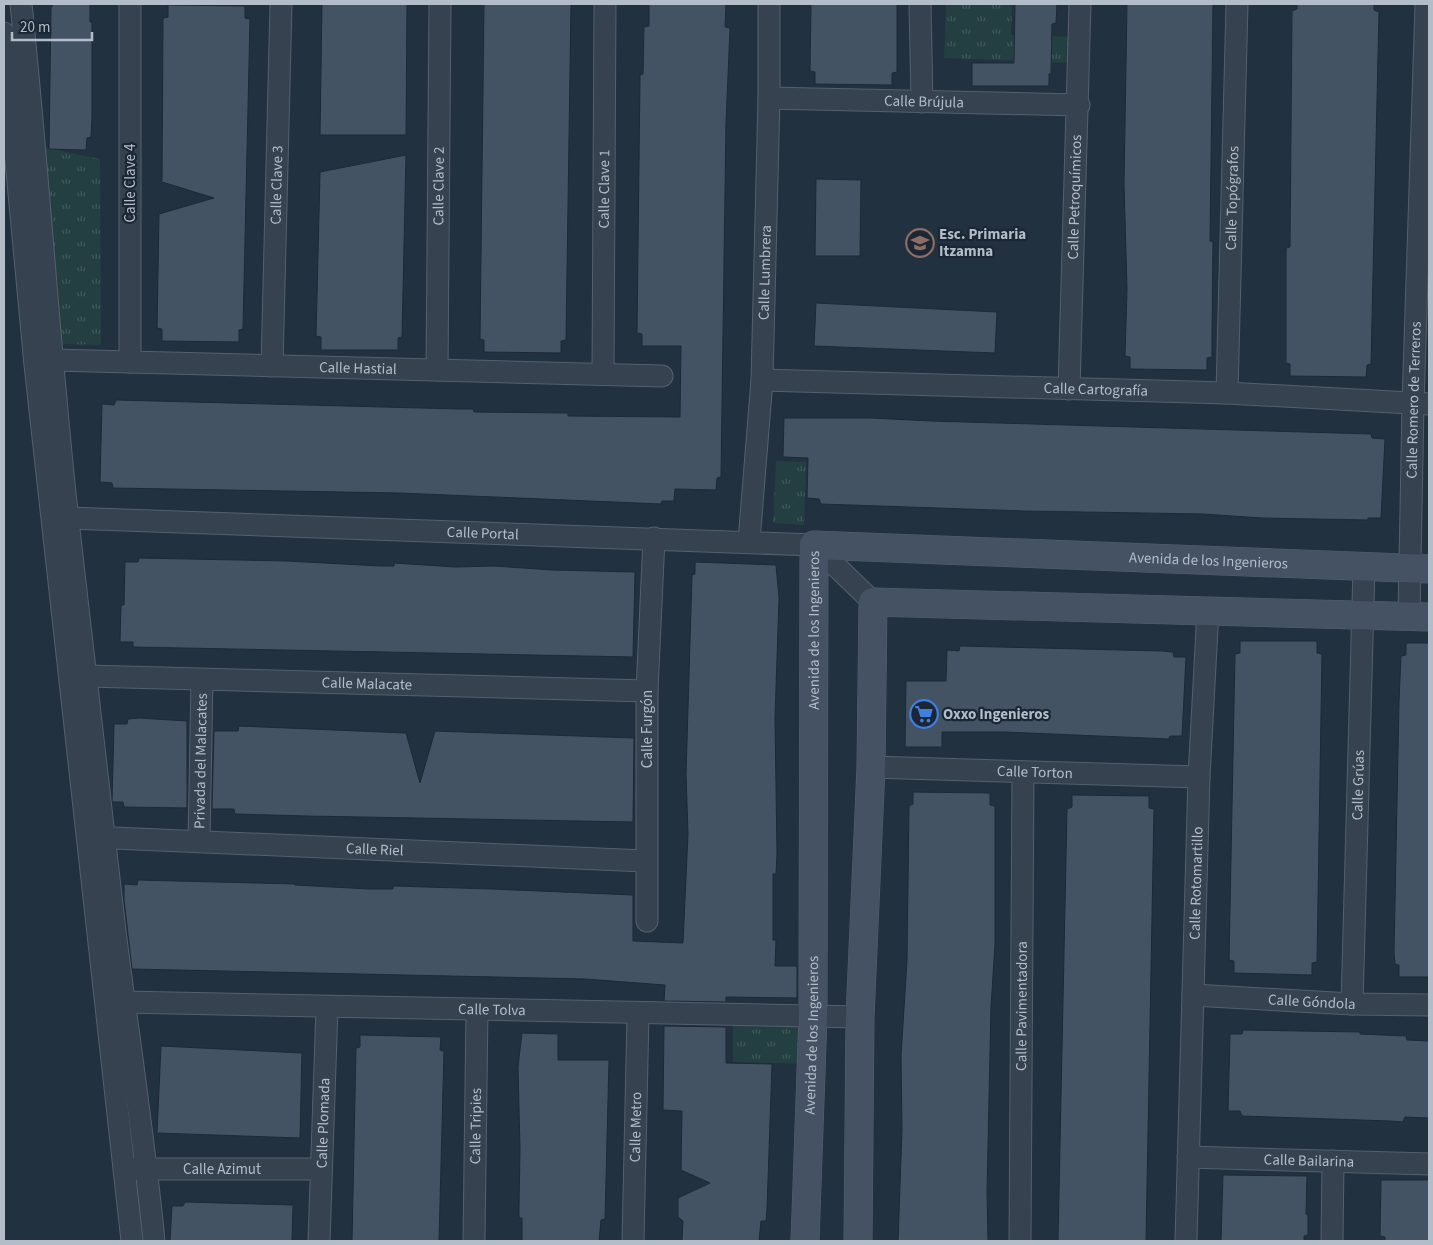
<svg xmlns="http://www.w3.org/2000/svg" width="1433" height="1245" font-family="'Source Sans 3',sans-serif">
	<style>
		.grass { fill: url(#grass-tufts) }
		.building { fill: #435364; stroke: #1d2936 }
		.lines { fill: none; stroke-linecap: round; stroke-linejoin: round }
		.street-casing { stroke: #54606d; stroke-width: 23 }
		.secondary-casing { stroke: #54606d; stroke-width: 29 }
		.street { stroke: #36424f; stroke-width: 21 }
		.secondary { stroke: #445263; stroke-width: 28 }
		.labels { text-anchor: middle; stroke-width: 4.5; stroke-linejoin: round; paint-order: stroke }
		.street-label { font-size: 15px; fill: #b3bdca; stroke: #1b2734 }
		.poi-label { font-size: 15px; font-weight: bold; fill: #b3bdca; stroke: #1b2734; text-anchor: start }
	</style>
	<defs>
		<pattern id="grass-tufts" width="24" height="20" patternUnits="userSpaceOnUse" patternTransform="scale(1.25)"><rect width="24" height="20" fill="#243f41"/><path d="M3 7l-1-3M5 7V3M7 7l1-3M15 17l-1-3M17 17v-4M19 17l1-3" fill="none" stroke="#41595b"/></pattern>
	</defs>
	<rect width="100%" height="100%" fill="#223140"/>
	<g class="grass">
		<polygon points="946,4 1012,4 1011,35 1078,37 1077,63 944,58"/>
		<polygon points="36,146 100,159 101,345 51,344"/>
		<polygon points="776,461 806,462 804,525 773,523"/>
		<polygon points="813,1016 813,1064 733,1062 733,1018"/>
	</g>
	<g class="building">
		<polygon points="53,4 90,4 90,22 92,22 92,117 91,137 87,138 86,150 49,149 51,8"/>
		<polygon points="322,4 407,4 406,135 320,135"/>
		<polygon points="484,4 571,4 566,340 561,341 561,353 484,352 484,340 480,339"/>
		<polygon points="649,4 726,4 725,27 730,28 726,123 721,477 717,478 716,490 675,489 674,501 662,501 661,504 399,493 113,488 112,483 100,482 102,404 114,405 116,400 459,409 473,409 474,412 568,413 568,416 680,417 681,346 642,346 642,334 637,333 640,75 643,74 644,27 649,26"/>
		<polygon points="811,4 897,4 897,72 892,73 892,85 815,84 815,72 810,71"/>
		<polygon points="1015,4 1057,4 1056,23 1052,24 1051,74 1049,74 1049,86 972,86 972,63 1014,63"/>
		<polygon points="1127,4 1213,4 1210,241 1213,242 1212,337 1212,357 1207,358 1207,370 1130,369 1130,357 1125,356 1127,289 1124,184"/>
		<polygon points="1297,4 1374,4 1374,10 1379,12 1371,364 1367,365 1366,377 1290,376 1290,364 1286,363 1286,248 1290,247 1292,11 1297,9"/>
		<polygon points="168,5 245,6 245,18 250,19 243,329 239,330 239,342 162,341 162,329 157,328 159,214 214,198 162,182 163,18 168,17"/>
		<polygon points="406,155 402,337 398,338 398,350 321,350 321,337 316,336 320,172"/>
		<polygon points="816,179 861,180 860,256 815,256"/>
		<polygon points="816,303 997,312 995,353 814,346"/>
		<polygon points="784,418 871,418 931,421 1371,434 1372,438 1385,439 1381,518 1368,518 1368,520 1262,518 1203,514 1024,511 821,504 819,499 807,498 808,458 783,457"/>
		<polygon points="139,558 287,561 380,566 394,566 394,563 455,567 494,566 553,570 635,572 633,657 133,647 133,642 120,642 121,605 124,605 125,562 138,562"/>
		<polygon points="695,562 776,565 779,598 775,718 777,853 776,874 773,874 773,940 776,940 775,966 797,966 797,998 726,997 726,1002 664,1001 665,985 585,979 132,969 124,900 124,884 137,885 138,880 295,884 295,885 369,889 393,889 393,886 492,889 633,895 633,941 683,943 688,834 686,774 692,575 695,574"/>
		<polygon points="1240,641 1317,641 1317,653 1322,654 1317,962 1312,963 1312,975 1234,973 1234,961 1229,960 1235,654 1240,653"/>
		<polygon points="1406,643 1429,643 1429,977 1399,977 1399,965 1395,964 1394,953 1399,702 1401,656 1406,655"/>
		<polygon points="960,646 1162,651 1173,652 1174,657 1186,657 1182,736 1170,736 1169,739 1005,732 942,732 942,747 905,747 906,681 946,681 947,650 959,651"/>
		<polygon points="139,718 187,721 187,808 124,807 123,802 112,802 114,724 127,724 128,719"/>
		<polygon points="239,726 406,733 420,783 435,731 634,738 633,822 307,816 235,814 234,809 212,809 214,731 238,731"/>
		<polygon points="913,792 990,793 990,805 995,806 995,944 991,1007 987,1193 988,1241 898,1241 902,1130 901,1056 907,960 909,806 913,804"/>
		<polygon points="1072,795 1149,796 1149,808 1154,809 1146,1241 1058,1241 1067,809 1072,807"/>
		<polygon points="664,1026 726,1027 726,1063 772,1064 767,1209 766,1221 761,1221 759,1241 682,1241 683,1221 678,1217 678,1198 710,1183 681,1170 682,1111 663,1110"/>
		<polygon points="1243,1030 1360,1032 1360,1034 1406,1036 1407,1040 1429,1041 1429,1118 1405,1117 1403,1122 1390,1121 1242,1116 1240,1111 1228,1111 1230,1034 1242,1034"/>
		<polygon points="522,1033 558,1034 558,1060 609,1060 605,1219 601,1220 599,1241 522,1241 522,1218 519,1218 519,1207 520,1149 518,1067"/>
		<polygon points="360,1035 441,1037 440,1050 444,1051 439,1241 352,1241 356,1048 360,1047"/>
		<polygon points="161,1046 302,1053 300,1138 157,1133"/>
		<polygon points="1223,1175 1307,1176 1306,1214 1308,1215 1308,1235 1304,1236 1304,1241 1221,1241"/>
		<polygon points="1381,1180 1429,1180 1429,1241 1385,1241 1385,1237 1380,1236"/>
		<polygon points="185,1202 293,1205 292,1241 170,1241 172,1206 183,1206"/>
	</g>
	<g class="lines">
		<defs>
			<g id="street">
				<path d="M21 4C39 176 49 349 68 521 83 657 98 794 115 931 128 1034 144 1137 154 1241"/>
				<polyline points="920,4 922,102"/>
				<polyline points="4,33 35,365 132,1241"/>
				<path id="s1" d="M769 98 1079 105"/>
				<path id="s2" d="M53 360 662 376"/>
				<polyline points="130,362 130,4"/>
				<path id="s3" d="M272 366 281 4"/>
				<path id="s4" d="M437 370 440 4"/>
				<path id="s5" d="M603 374 605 4"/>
				<path id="s6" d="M762 380 1227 393 1429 404"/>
				<path id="s7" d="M1069 389 1080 4"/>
				<path id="s8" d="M1227 393 1237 4"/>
				<path id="s9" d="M68 518 814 545 873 602"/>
				<path id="s10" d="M749 541 762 380 769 98V4"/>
				<path id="s11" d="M1409 616 1413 404 1426 4"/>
				<path id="s12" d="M87 676 647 691"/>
				<path id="s13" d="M871 767 1199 777"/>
				<path id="s14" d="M91 837 645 861"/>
				<path id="s15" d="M199 841 202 681"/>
				<path id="s16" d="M647 921V691L654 538"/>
				<path id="s17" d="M1193 995 1352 1004 1429 1005"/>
				<path id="s18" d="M124 1002 860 1017"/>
				<path id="s19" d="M1352 1004 1364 568"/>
				<path id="s20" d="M1188 1157 1429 1164"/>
				<path id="s21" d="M133 1169H320"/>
				<path id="s22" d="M319 1241 327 1007"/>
				<path id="s23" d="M474 1241 477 1010"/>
				<path id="s24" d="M633 1241 638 1014"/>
				<path id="s25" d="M1020 1241 1023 772"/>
				<path id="s26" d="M1186 1241 1199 777 1208 610"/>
				<polyline points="1332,1241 1333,1161"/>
			</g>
			<g id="secondary">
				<path id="s27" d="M805 1241 813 1016 814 545 1429 569"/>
				<polyline points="858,1241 860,1017 871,767 873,602 1429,617"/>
			</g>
		</defs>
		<use href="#street" class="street-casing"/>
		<use href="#secondary" class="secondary-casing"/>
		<use href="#street" class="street"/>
		<use href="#secondary" class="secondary"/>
	</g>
	<defs>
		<symbol id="school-ring" viewBox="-11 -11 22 22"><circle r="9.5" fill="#1b2734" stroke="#8d6e63" stroke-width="1.5"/><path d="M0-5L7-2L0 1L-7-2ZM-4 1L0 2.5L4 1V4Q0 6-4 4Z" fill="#8d6e63"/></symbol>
		<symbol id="supermarket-ring" viewBox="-11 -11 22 22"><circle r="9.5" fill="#1b2734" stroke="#3f7fe0" stroke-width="1.5"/><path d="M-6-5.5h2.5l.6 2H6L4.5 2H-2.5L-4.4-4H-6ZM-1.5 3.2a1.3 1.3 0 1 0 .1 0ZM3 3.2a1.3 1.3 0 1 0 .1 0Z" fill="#3f7fe0"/></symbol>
	</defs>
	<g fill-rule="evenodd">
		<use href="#school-ring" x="904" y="227" width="32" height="32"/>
		<use href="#supermarket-ring" x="908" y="698" width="32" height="32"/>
	</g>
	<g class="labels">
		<g class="street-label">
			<text dy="5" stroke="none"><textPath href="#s1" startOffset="155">Calle Brújula</textPath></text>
			<text transform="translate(130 183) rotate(-90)" y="5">Calle Clave 4</text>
			<text dy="5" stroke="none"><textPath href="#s3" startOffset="181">Calle Clave 3</textPath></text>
			<text dy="5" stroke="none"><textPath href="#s4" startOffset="184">Calle Clave 2</textPath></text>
			<text dy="5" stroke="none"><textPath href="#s5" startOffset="185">Calle Clave 1</textPath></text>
			<text dy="5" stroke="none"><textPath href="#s7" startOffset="192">Calle Petroquímicos</textPath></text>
			<text dy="5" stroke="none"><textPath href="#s8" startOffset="195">Calle Topógrafos</textPath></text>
			<text dy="5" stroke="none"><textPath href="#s10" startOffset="269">Calle Lumbrera</textPath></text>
			<text dy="5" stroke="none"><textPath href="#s2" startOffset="305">Calle Hastial</textPath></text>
			<text dy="5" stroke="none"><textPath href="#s6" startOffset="334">Calle Cartografía</textPath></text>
			<text dy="5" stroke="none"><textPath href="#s11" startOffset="216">Calle Romero de Terreros</textPath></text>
			<text dy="5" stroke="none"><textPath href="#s9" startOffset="415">Calle Portal</textPath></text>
			<text dy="5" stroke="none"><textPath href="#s27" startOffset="1091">Avenida de los Ingenieros</textPath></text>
			<text dy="5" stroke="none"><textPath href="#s27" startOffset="611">Avenida de los Ingenieros</textPath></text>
			<text dy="5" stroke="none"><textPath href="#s12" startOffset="280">Calle Malacate</textPath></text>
			<text dy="5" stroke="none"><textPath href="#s16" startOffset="192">Calle Furgón</textPath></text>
			<text dy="5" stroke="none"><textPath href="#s15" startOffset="80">Privada del Malacates</textPath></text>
			<text dy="5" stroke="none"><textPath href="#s13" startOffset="164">Calle Torton</textPath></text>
			<text dy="5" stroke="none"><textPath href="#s19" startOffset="219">Calle Grúas</textPath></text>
			<text dy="5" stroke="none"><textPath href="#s14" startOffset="284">Calle Riel</textPath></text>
			<text dy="5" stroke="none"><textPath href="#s26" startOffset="358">Calle Rotomartillo</textPath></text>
			<text dy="5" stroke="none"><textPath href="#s17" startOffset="119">Calle Góndola</textPath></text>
			<text dy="5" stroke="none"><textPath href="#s25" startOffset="235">Calle Pavimentadora</textPath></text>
			<text dy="5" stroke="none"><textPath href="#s18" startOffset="368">Calle Tolva</textPath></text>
			<text dy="5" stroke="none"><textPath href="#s27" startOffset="206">Avenida de los Ingenieros</textPath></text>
			<text dy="5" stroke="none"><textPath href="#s22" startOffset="118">Calle Plomada</textPath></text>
			<text dy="5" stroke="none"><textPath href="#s23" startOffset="115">Calle Tripies</textPath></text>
			<text dy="5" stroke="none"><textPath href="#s24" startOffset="114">Calle Metro</textPath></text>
			<text dy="5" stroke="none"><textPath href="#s20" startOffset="121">Calle Bailarina</textPath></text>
			<text dy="5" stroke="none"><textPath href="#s21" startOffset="89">Calle Azimut</textPath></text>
		</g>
		<g class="poi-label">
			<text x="939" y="239">Esc. Primaria<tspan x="939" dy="17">Itzamna</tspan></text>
			<text x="943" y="719">Oxxo Ingenieros</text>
		</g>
	</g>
	<rect width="1433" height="1245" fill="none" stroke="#b3bdca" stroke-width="10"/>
	<path d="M12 32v8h80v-8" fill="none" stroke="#b3bdca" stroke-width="2.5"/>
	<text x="20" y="32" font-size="15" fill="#b3bdca" stroke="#1b2734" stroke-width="4" paint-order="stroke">20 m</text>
</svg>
